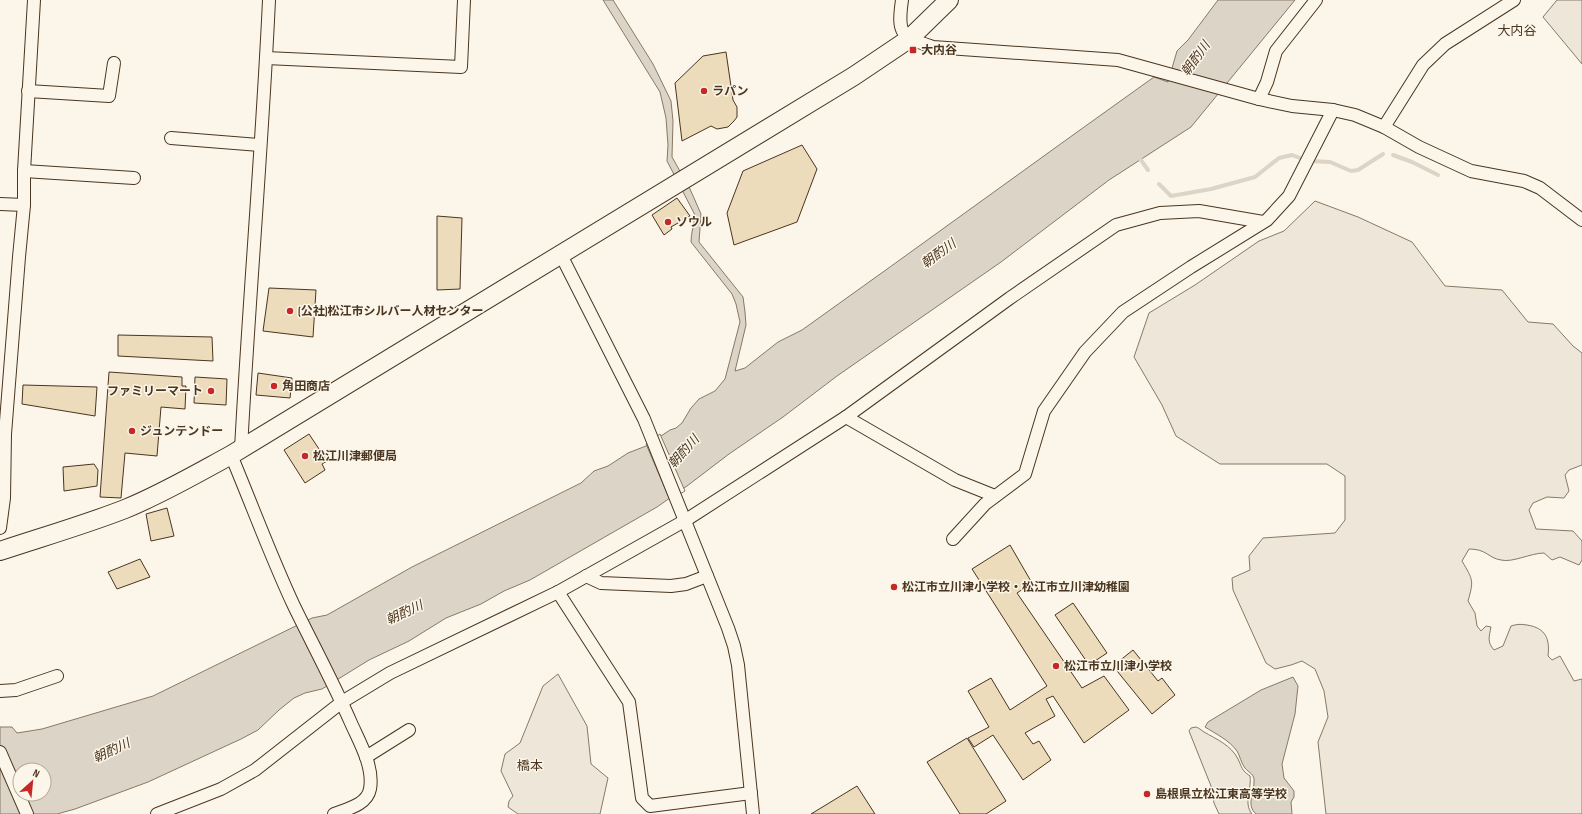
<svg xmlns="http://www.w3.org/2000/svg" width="1582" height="814" font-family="'Sofia Sans Condensed','Noto Sans JP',sans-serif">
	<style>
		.green { fill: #ede6d9; stroke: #887966 }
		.water { fill: #dcd4c6; stroke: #887966; fill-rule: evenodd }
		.pier { fill: #fbf6e9; stroke: #887966 }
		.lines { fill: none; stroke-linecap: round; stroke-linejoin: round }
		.stream { stroke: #dcd4c6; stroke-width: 4 }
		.building { fill: #ecdcbc; stroke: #4a3520 }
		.street-casing { stroke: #4a3520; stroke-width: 14 }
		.secondary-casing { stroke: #4a3520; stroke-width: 20 }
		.street { stroke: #fbf6e9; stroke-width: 12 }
		.secondary { stroke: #fbf6e9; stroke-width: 18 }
		.poi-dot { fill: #c62828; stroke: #fbf6e9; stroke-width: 1.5 }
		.labels { text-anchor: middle; stroke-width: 3; stroke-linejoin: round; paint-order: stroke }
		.poi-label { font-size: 12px; font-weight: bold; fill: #4a3520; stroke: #fbf6e9; text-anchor: start }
		.neighbourhood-label { font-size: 13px; fill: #4a3520; stroke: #fbf6e9 }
		.water-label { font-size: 13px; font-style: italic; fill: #4a3520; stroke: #fbf6e9 }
	</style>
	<rect width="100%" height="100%" fill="#fbf6e9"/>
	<g class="green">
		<polygon points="1557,0 1582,0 1582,64 1543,17"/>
		<path d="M1315 201 1358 217 1412 242 1445 286 1502 290 1528 322 1553 324 1573 346 1582 353V465L1569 470 1565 475 1569 491 1564 498 1547 497 1533 503 1529 510 1536 529 1573 531 1582 541V560L1579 565 1560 557 1552 560 1544 553C1531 553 1512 563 1501 560 1488 558 1487 549 1469 549L1462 561C1473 580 1474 580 1468 601L1475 613 1477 626 1481 631 1486 626 1491 627C1489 637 1487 642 1494 650L1503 646 1511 626C1517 624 1521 624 1527 625 1546 628 1550 639 1548 656L1552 660 1560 656 1574 681 1582 679V814H1326L1318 742 1328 717 1324 691 1315 669 1302 661 1291 665 1275 669 1266 663 1233 590 1232 578 1250 570 1249 556 1263 538 1335 533 1345 520V476L1327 464H1220L1176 436 1162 405 1134 357 1149 313 1195 285 1259 241 1284 231Z"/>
		<polygon points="558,674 587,726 591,764 608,778 600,814 518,814 508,807 509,801 513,796 501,771 505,754 520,743 543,686"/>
		<path d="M1196 727C1199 728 1201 730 1204 732 1216 739 1231 745 1238 759 1242 767 1241 770 1250 776 1252 788 1243 803 1252 814H1219L1214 803 1211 786 1189 731 1191 728Z"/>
	</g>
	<g class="water">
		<path d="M603 0H613L653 64 671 101 673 121 672 157 690 189 701 214 699 242 743 297 745 312 746 325 735 371 745 368 778 342 802 330C920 246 1036 161 1154 77L1168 82 1177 51 1188 40 1218 0H1295L1191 127 1109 180 1001 262 837 376 783 417 729 454 687 486 657 507 530 580 504 591 481 604 446 618 409 641 369 660 322 689 305 693 294 698 279 710 258 730 241 739 148 782 75 809 57 814H0V727H12L17 733 42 729 153 696 312 618 327 615 412 567 581 483 594 471 608 466 628 453 646 446 670 430 676 428 682 423 691 408 699 399 715 391 725 379 740 322 736 304 732 294 691 242C691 233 694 225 695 215L667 161 668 145 666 118 660 92ZM20 770H44V794H20Z"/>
		<path d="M1293 677 1298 686 1295 714 1282 764 1284 778 1294 791V797L1291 802 1292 814H1256C1246 805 1254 793 1254 782 1255 774 1249 773 1245 768 1241 763 1240 756 1237 751 1229 740 1216 734 1205 727L1208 722 1261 690Z"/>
	</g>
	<polygon class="pier" points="660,434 685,491 670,500 646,444"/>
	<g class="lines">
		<g class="stream">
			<polyline points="1393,155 1412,162 1438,175"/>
			<polyline points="1138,156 1148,170"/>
			<polyline points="1311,161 1330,162 1351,171 1358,170 1383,154"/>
			<polyline points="1159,184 1171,196 1211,189 1255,177 1279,158 1292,155 1300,158"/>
		</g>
	</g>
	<g class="building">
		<polygon points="726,52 733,100 737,107 737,117 734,121 728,127 717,129 711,126 682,141 675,83 703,56"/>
		<polygon points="802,145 817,169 797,222 734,245 727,213 743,171"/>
		<polygon points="677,198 690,216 671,227 672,229 664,235 652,215"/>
		<polygon points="437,216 462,218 460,289 437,290"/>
		<polygon points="269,288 316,290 313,337 263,331"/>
		<polygon points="118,335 212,337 213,361 118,356"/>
		<polygon points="109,372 182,377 182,386 186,386 185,409 161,407 157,456 125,453 121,498 100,497"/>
		<polygon points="258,373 292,378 290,398 256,395"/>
		<polygon points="195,377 227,379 226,405 194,403"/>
		<polygon points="23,385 97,387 95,416 22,404"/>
		<polygon points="309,434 327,461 322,464 325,470 305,483 284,450"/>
		<polygon points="94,464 98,470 97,486 64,491 63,467"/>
		<polygon points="167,508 174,536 151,541 146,514"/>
		<polygon points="1010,545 1032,583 1017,593 1082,688 1104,676 1129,710 1084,743 1053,696 1046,699 1055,716 1025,733 1033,744 1039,741 1051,760 1023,780 993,735 974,747 968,738 989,727 968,691 991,678 1010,710 1047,686 972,569"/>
		<polygon points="140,559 150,577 117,589 108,572"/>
		<polygon points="1073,603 1107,653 1089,665 1055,615"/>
		<polygon points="1133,650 1158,681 1162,678 1175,695 1152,714 1113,666"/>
		<polygon points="967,738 1006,801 986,814 960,814 927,762"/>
		<polygon points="857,786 875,814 811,814"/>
	</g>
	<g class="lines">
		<defs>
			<g id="street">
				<path d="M902 0C897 35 901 36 933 47L1118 60 1259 99 1292 106 1333 110 1355 115 1384 127 1419 147 1471 171 1524 181 1540 188 1582 220"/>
				<polyline points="266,58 461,67 464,0"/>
				<polyline points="28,91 109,96 114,63"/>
				<polyline points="1259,99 1267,82 1276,51 1316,0"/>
				<polyline points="1384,127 1423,65 1445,44 1514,0"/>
				<polyline points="171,138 260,145"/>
				<polyline points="24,171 134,178"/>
				<polyline points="0,204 24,205"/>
				<polyline points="561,255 644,419 728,628 734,646 738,665 753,814"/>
				<path d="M241 449C249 299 262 150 269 0"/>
				<path d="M231 455C252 505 271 557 294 606 313 645 334 684 351 723 360 743 374 767 370 789 367 805 347 809 334 814"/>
				<polyline points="995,496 955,480 846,417 1010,298 1116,225 1160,213 1199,211 1263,222"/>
				<polyline points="0,528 4,498 5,434 19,257 24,205 24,171 34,0"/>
				<polyline points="953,539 985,504 1025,474 1044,411 1085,352 1123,312 1191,267 1267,220 1289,196 1333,110"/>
				<polyline points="586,576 601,583 671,586 686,584 707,576"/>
				<polyline points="558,592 629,702 642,798 650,806 751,793"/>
				<polyline points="0,691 16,690 57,676"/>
				<polyline points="0,752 27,814"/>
				<polyline points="366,757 409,730"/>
				<polyline points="157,814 221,789 255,770 342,702 390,673 558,592 686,520 846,417"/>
			</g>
			<path id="secondary" d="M0 551C42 537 84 525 125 509 162 494 196 474 231 455L854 76 909 39 949 0"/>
		</defs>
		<use href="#street" class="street-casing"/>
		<use href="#secondary" class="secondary-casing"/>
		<use href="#street" class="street"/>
		<use href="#secondary" class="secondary"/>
	</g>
	<g class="poi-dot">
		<rect x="909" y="46" width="8" height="8" rx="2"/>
		<circle cx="704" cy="91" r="4"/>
		<circle cx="668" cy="222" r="4"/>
		<circle cx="290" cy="311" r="4"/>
		<circle cx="274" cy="386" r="4"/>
		<circle cx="211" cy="391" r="4"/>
		<circle cx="132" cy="431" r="4"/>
		<circle cx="305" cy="456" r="4"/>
		<circle cx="894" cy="587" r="4"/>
		<circle cx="1056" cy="666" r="4"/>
		<circle cx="1147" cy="794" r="4"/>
	</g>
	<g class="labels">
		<g class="poi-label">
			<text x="921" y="54">大内谷</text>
			<text x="712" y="95">ラパン</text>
			<text x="676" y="226">ソウル</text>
			<text x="298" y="315">(公社)松江市シルバー人材センター</text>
			<text x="282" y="390">角田商店</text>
			<text x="203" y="395" text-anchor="end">ファミリーマート</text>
			<text x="140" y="435">ジュンテンドー</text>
			<text x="313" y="460">松江川津郵便局</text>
			<text x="902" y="591">松江市立川津小学校・松江市立川津幼稚園</text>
			<text x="1064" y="670">松江市立川津小学校</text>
			<text x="1155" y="798">島根県立松江東高等学校</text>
		</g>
		<g class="neighbourhood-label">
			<text x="1517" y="35">大内谷</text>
			<text x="530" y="770">橋本</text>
		</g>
		<g class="water-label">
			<text transform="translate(1195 58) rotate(-54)" y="5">朝酌川</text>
			<text transform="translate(938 253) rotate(-36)" y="5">朝酌川</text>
			<text transform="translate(683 451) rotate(-48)" y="5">朝酌川</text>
			<text transform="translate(404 612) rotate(-25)" y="5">朝酌川</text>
			<text transform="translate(111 750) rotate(-25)" y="5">朝酌川</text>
		</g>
	</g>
	<g transform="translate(32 782) rotate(27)"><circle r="19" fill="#fbf6e9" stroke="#b4a999"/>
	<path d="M0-3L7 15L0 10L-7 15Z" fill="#c62828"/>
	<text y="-6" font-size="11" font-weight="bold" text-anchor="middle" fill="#4a3520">N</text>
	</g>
</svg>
